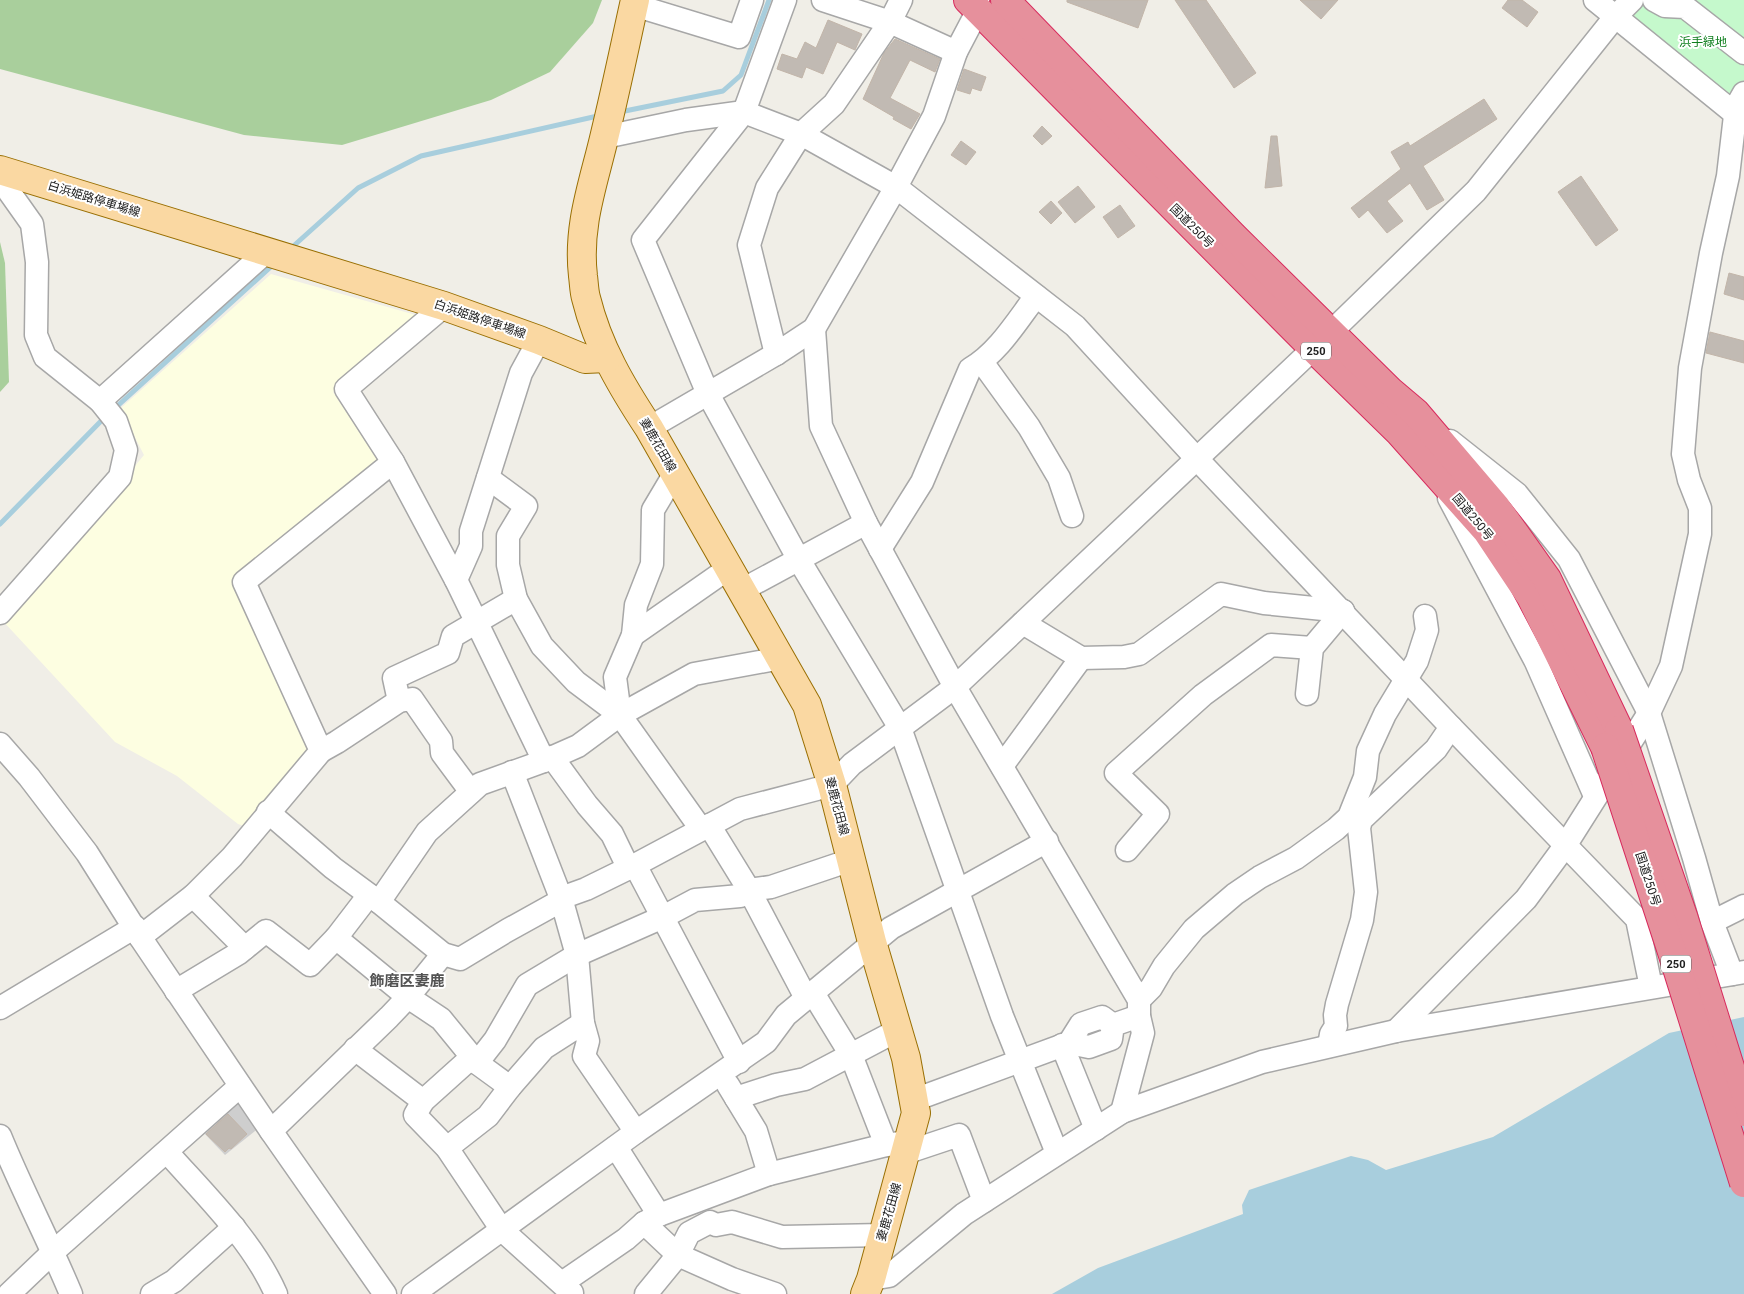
<svg xmlns="http://www.w3.org/2000/svg" width="1744" height="1294" font-family="Roboto,'Noto Sans JP',sans-serif">
	<style>
		.education { fill: #fdfee1 }
		.religious { fill: #cecece }
		.forest { fill: #a9cf9c }
		.park { fill: #c5f9cc }
		.water { fill: #a8cedd }
		.lines { fill: none; stroke-linecap: round; stroke-linejoin: round }
		.stream { stroke: #a8cedd; stroke-width: 5 }
		.building { fill: #c1bab3; stroke: #c2b5a9 }
		.minor-casing { stroke: #a7a7a7; stroke-width: 25 }
		.major-casing { stroke: #996f03; stroke-width: 30 }
		.highway-casing { stroke: #d82a5d; stroke-width: 30 }
		.minor { stroke: #fff; stroke-width: 22 }
		.major { stroke: #fad8a2; stroke-width: 28 }
		.highway { stroke: #e6909c; stroke-width: 28 }
		.highway-bridge-casing { stroke: #d82a5d; stroke-width: 30; stroke-linecap: butt }
		.highway-bridge { stroke: #e6909c; stroke-width: 28 }
		.labels { text-anchor: middle; stroke-width: 4; stroke-linejoin: round; paint-order: stroke }
		.shield { fill: #fff; stroke: #636363; stroke-width: 1 }
		.shield-label { font-size: 11px; font-weight: bold; fill: #202020 }
		.park-label { font-size: 12px; fill: #0e7e1d; stroke: #fff }
		.street-label { font-size: 12px; fill: #202020; stroke: #fff }
		.quarter-label { font-size: 15px; font-weight: bold; fill: #535353; stroke: #fff }
	</style>
	<rect width="100%" height="100%" fill="#f0eee7"/>
	<polygon class="education" points="271,274 423,317 333,392 378,461 240,579 315,744 250,828 238,824 177,776 115,742 2,620 32,591 144,455 123,414 122,407"/>
	<polygon class="religious" points="233,1101 243,1102 260,1127 225,1155 201,1130"/>
	<g class="forest">
		<polygon points="0,0 602,0 593,23 550,72 491,100 342,145 244,135 0,69"/>
		<polygon points="0,242 5,263 9,382 0,392"/>
	</g>
	<polygon class="park" points="1587,0 1744,0 1744,130"/>
	<polygon class="water" points="1744,1017 1744,1294 1052,1294 1098,1268 1243,1214 1242,1205 1249,1190 1351,1156 1368,1160 1386,1170 1493,1137 1669,1033"/>
	<g class="lines">
		<g class="stream">
			<polyline points="620,112 723,91 741,75 769,0"/>
			<polyline points="289,250 358,188 421,156 602,115"/>
			<polyline points="113,410 275,263"/>
			<polyline points="0,524 105,417"/>
		</g>
	</g>
	<g class="building">
		<polygon points="1067,0 1148,0 1138,28 1067,2"/>
		<polygon points="1175,0 1206,0 1256,73 1234,88"/>
		<polygon points="1300,0 1338,0 1321,19"/>
		<polygon points="1508,0 1522,0 1538,12 1527,27 1502,8"/>
		<polygon points="828,20 862,34 855,50 837,42 823,74 806,67 802,78 777,69 782,54 797,59 805,42 816,48"/>
		<polygon points="895,39 940,59 935,72 910,60 890,98 920,114 911,129 893,119 894,117 863,99 884,53"/>
		<polygon points="964,69 986,77 981,91 972,88 970,94 957,90"/>
		<polygon points="1484,99 1497,119 1423,166 1444,200 1427,210 1410,183 1387,201 1403,221 1387,233 1368,210 1359,218 1351,208 1401,169 1391,152 1408,142 1410,146"/>
		<polygon points="1042,126 1052,136 1042,145 1033,136"/>
		<polygon points="1271,136 1277,136 1282,186 1265,188"/>
		<polygon points="961,141 976,152 966,165 951,155"/>
		<polygon points="1581,176 1618,230 1596,246 1558,192"/>
		<polygon points="1078,186 1095,207 1075,223 1058,202"/>
		<polygon points="1051,201 1062,213 1051,224 1039,212"/>
		<polygon points="1120,205 1135,226 1118,238 1103,217"/>
		<polygon points="1729,273 1744,277 1744,300 1724,294"/>
		<polygon points="1710,332 1744,341 1744,363 1706,353"/>
		<polygon points="228,1114 247,1134 231,1149 229,1148 225,1152 206,1134"/>
	</g>
	<g class="lines">
		<defs>
			<g id="minor">
				<polyline points="785,0 744,112 643,240 708,394 799,560 900,728 1002,1016 1057,1153"/>
				<polyline points="823,0 890,22 956,52"/>
				<polyline points="1595,0 1744,121"/>
				<polyline points="1654,0 1665,6 1685,7 1744,53"/>
				<polyline points="634,5 739,37 752,0"/>
				<polyline points="605,137 686,120 744,112 801,134 896,187 1075,326 1197,459 1451,727 1637,919 1651,987"/>
				<polyline points="444,306 346,389 393,462 456,580 544,761"/>
				<polyline points="814,329 821,426 866,523 955,687 1139,1000 1139,1016 1143,1033 1122,1112"/>
				<polyline points="776,354 749,245 767,188 801,134 834,104 890,22 901,0"/>
				<polyline points="982,362 1029,427 1059,478 1072,516"/>
				<polyline points="100,401 266,252"/>
				<polyline points="649,428 776,354 814,329 896,187 934,116 956,52 978,10 978,0"/>
				<polyline points="1450,441 1517,494 1569,559 1649,713 1694,858 1712,922 1732,974"/>
				<polyline points="488,478 526,506 508,536 508,565 516,599 542,646 576,682 620,715 701,829"/>
				<polyline points="1449,498 1536,662 1595,796"/>
				<path d="M880 549 922 482 970 369C998 353 1017 321 1036 296"/>
				<polyline points="456,580 471,546 471,531 521,373 539,340"/>
				<polyline points="742,590 866,523"/>
				<polyline points="0,613 120,477 126,450 116,421 100,401 45,357 36,335 37,262 32,224 10,193 10,173"/>
				<polyline points="1023,623 1081,658 1124,657 1139,654 1221,594 1264,603 1343,611"/>
				<polyline points="633,635 729,568"/>
				<polyline points="1307,694 1312,648 1343,611"/>
				<polyline points="399,701 394,678 448,653 453,636 516,599"/>
				<polyline points="620,715 615,677 633,635 636,605 652,564 653,510 675,473"/>
				<polyline points="0,744 29,777 87,853 140,937 271,1131 385,1294"/>
				<polyline points="321,751 337,742 399,701 412,699 441,741 442,753 471,792"/>
				<polyline points="552,757 587,805 612,834 628,867"/>
				<polyline points="1002,766 1081,658"/>
				<polyline points="512,772 561,898 577,955 583,1023 588,1041 584,1056 636,1132"/>
				<polyline points="268,812 333,868 379,902 443,954 460,959 508,930 555,904 561,898 586,889 635,865 740,809 832,785 852,764 955,687 1331,332 1476,191 1615,17 1632,0"/>
				<polyline points="709,825 749,890 806,998"/>
				<polyline points="1127,850 1158,814 1116,773 1203,695 1271,645 1312,648"/>
				<polyline points="635,865 739,1062"/>
				<polyline points="193,896 245,948"/>
				<polyline points="379,902 427,832 480,784 544,761 578,746 620,715 694,674 781,658"/>
				<polyline points="1712,922 1744,906"/>
				<polyline points="140,937 193,896 232,857 321,751 244,582 393,462"/>
				<polyline points="336,938 408,997 441,1019 477,1063 510,1087"/>
				<polyline points="176,991 239,953 266,931 310,965 336,938 369,895"/>
				<polyline points="813,993 851,1055 886,1145"/>
				<polyline points="1139,1000 1151,988 1164,966 1194,929 1235,894 1260,877 1296,858 1336,829 1349,817 1365,777 1368,751 1385,714 1417,661 1427,630 1425,616"/>
				<polyline points="0,1008 135,927"/>
				<polyline points="1396,1031 1526,899 1565,846 1649,713 1671,666 1700,534 1700,508 1689,480 1683,454 1690,368 1711,253 1728,176 1736,107 1744,93"/>
				<polyline points="1069,1043 1081,1024 1102,1017 1113,1025"/>
				<polyline points="1062,1045 1096,1129"/>
				<polyline points="1329,1046 1331,1034 1336,1026 1335,1015 1337,1004 1362,920 1366,892 1359,828 1361,820 1436,749 1451,727"/>
				<polyline points="355,1049 423,1101 415,1115 447,1148 502,1230 572,1293"/>
				<polyline points="477,1063 495,1040 527,985 577,955 663,917 695,900 740,896 749,890 771,887 851,860"/>
				<polyline points="728,1085 756,1131 769,1174"/>
				<polyline points="736,1098 776,1085 805,1079 898,1030"/>
				<polyline points="914,1100 1069,1043 1089,1047 1111,1039 1113,1025 1139,1016"/>
				<polyline points="423,1101 472,1057"/>
				<polyline points="271,1131 389,1017 408,997 443,954"/>
				<path d="M0 1136C22 1190 49 1241 71 1294"/>
				<polyline points="616,1147 659,1215"/>
				<polyline points="447,1148 488,1116 510,1087 544,1048 583,1023"/>
				<path d="M167 1152C205 1195 253 1241 276 1294"/>
				<polyline points="905,1153 959,1135 984,1201"/>
				<polyline points="644,1223 678,1255 732,1279 775,1294"/>
				<polyline points="871,1279 889,1276 964,1214 1122,1112 1262,1062 1396,1031 1744,972"/>
				<polyline points="562,1283 626,1239 644,1223 659,1215 769,1174 886,1145 908,1142"/>
				<polyline points="9,1294 53,1252 240,1086"/>
				<polyline points="152,1294 174,1281 234,1227"/>
				<polyline points="413,1294 636,1132 766,1042 786,1015 891,928 1047,841"/>
				<polyline points="646,1294 678,1255 689,1233 710,1222 716,1225 732,1222 782,1237 883,1235"/>
			</g>
			<g id="major">
				<path d="M635 0C625 45 616 89 605 134 594 182 577 225 583 276 584 283 584 291 586 298 598 347 622 387 649 428L807 705 832 785 872 942 906 1058 916 1113 871 1279 865 1294"/>
				<polyline points="0,170 444,306 539,340 585,359 607,358"/>
			</g>
			<g id="highway">
				<polyline points="968,0 1313,348 1399,432 1487,531 1531,597 1605,747"/>
				<polyline points="1005,0 1233,236 1390,391 1416,413 1496,507 1547,579 1619,730"/>
			</g>
		</defs>
		<use href="#minor" class="minor-casing"/>
		<use href="#major" class="major-casing"/>
		<use href="#highway" class="highway-casing"/>
		<use href="#minor" class="minor"/>
		<use href="#major" class="major"/>
		<use href="#highway" class="highway"/>
		<defs>
			<g id="highway-bridge">
				<polyline points="1619,730 1683,916 1744,1112"/>
				<polyline points="1605,747 1672,952 1744,1183"/>
			</g>
		</defs>
		<use href="#highway-bridge" class="highway-bridge-casing"/>
		<use href="#highway-bridge" class="highway-bridge"/>
	</g>
	<g class="labels">
		<g class="shield">
			<rect x="1301" y="342.5" width="30" height="17" rx="4"/>
			<rect x="1661" y="955.5" width="30" height="17" rx="4"/>
		</g>
		<g class="shield-label">
			<text x="1316" y="355">250</text>
			<text x="1676" y="968">250</text>
		</g>
		<g class="park-label">
			<text x="1703" y="46">浜手緑地</text>
		</g>
		<g class="street-label">
			<text transform="translate(94 199) rotate(17)" y="4">白浜姫路停車場線</text>
			<text transform="translate(1192 226) rotate(45)" y="4">国道250号</text>
			<text transform="translate(480 319) rotate(19)" y="4">白浜姫路停車場線</text>
			<text transform="translate(658 445) rotate(60)" y="4">妻鹿花田線</text>
			<text transform="translate(1473 517) rotate(50)" y="4">国道250号</text>
			<text transform="translate(837 806) rotate(75)" y="4">妻鹿花田線</text>
			<text transform="translate(1648 879) rotate(72)" y="4">国道250号</text>
			<text transform="translate(889 1212) rotate(-74)" y="4">妻鹿花田線</text>
		</g>
		<g class="quarter-label">
			<text x="407" y="986">飾磨区妻鹿</text>
		</g>
	</g>
</svg>
